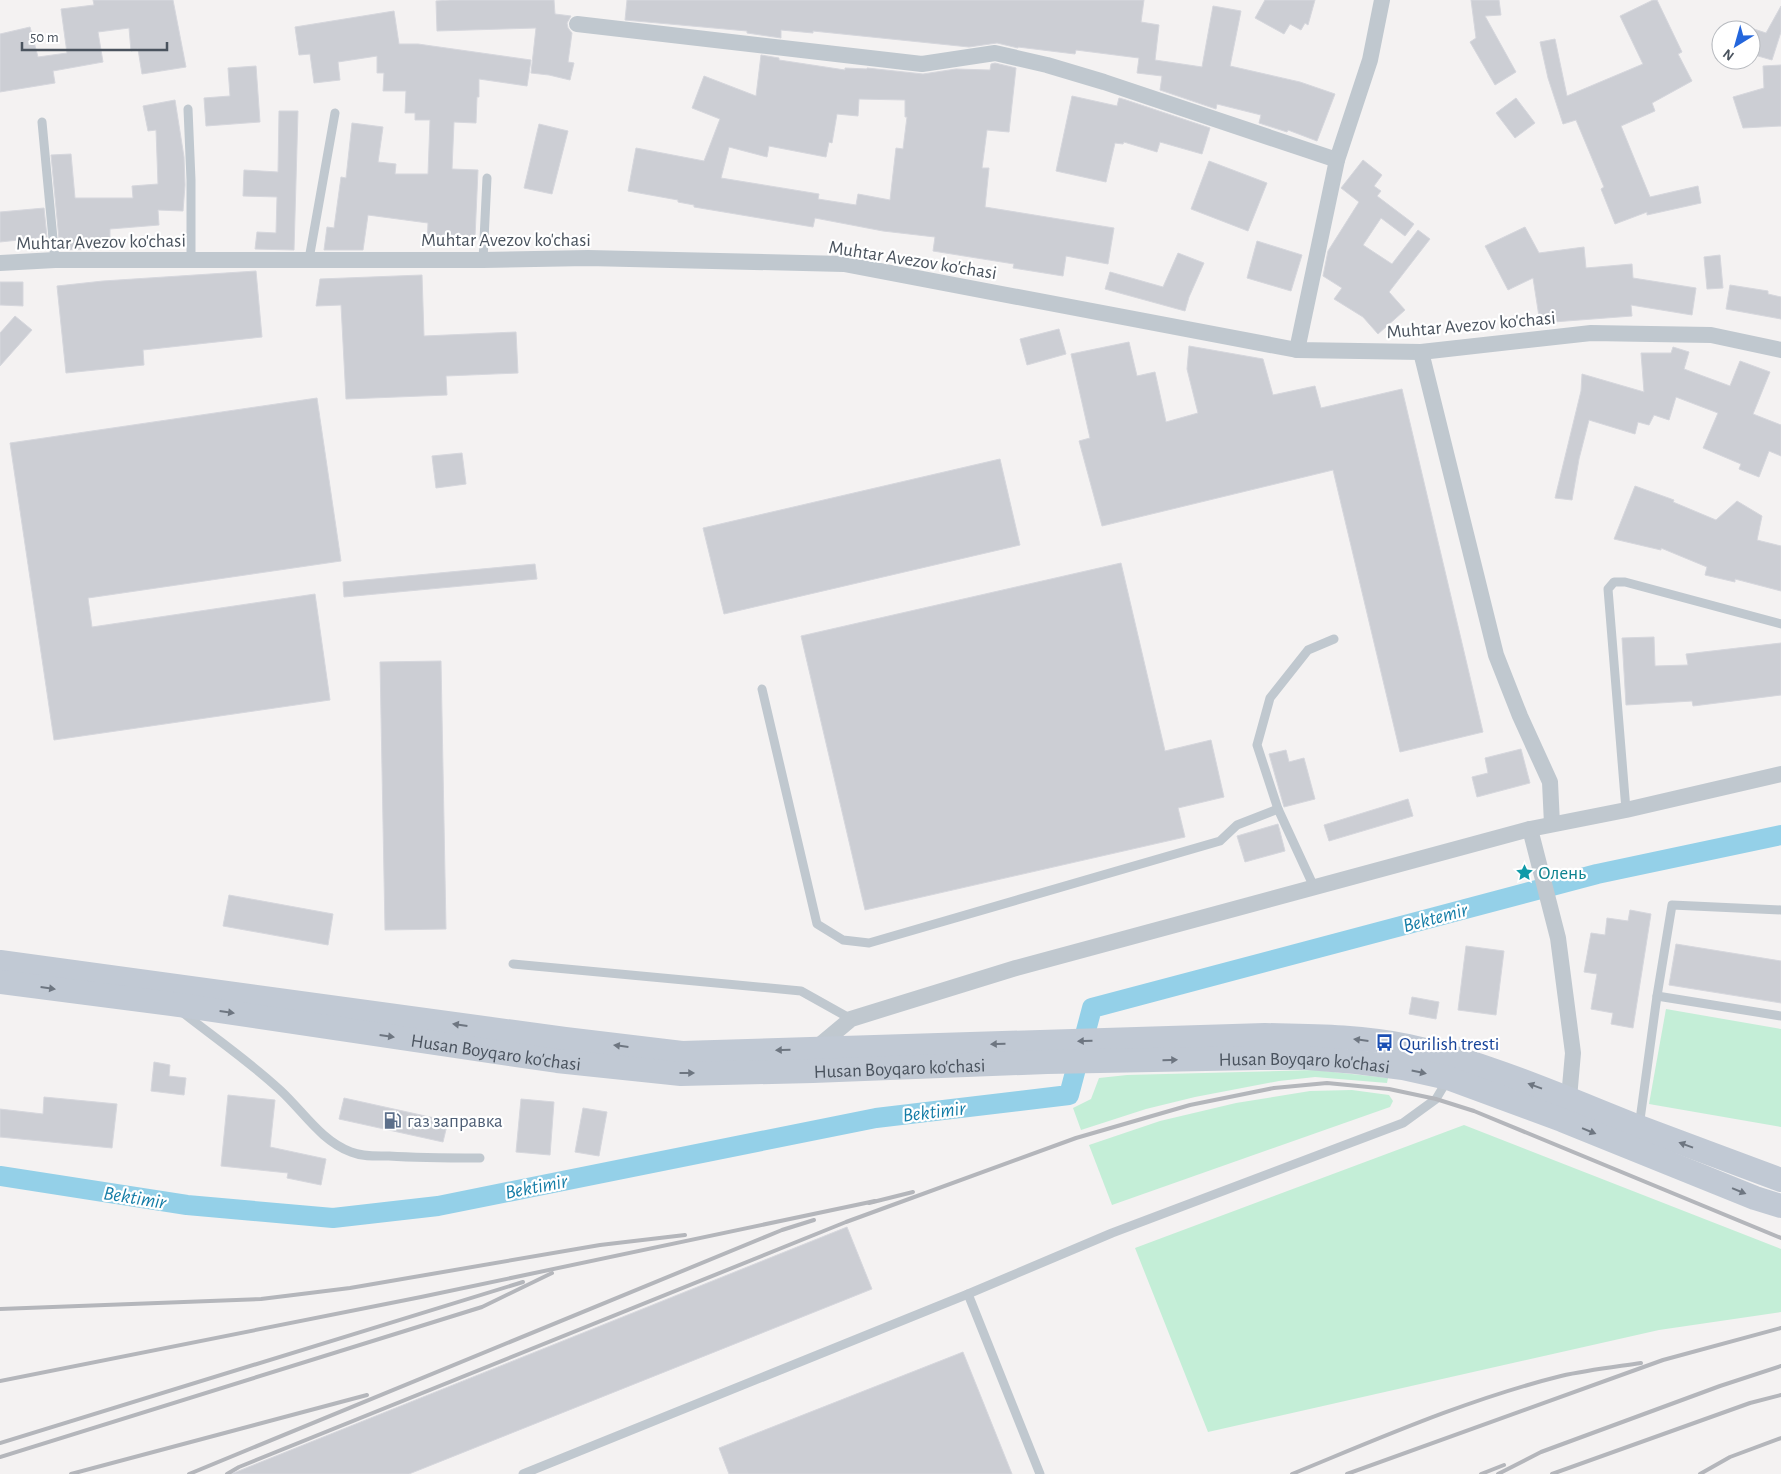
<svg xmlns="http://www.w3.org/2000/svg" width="1781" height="1474" font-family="'Alegreya Sans',sans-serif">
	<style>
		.green { fill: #c4eed7 }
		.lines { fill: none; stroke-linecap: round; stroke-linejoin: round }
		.canal { stroke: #94d0e8; stroke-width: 20 }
		.building { fill: #ccced4; stroke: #d6d7dd; fill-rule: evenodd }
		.service { stroke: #c0c8cf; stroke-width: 9 }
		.minor { stroke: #c0c8cf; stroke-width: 16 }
		.secondary { stroke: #c1c9d4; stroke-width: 24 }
		.rail { stroke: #b4b6bb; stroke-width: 4 }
		.oneway { fill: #6e7681 }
		.labels { text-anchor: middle; stroke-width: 4.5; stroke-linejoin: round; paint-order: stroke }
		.street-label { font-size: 19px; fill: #4a535e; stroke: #fff }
		.culture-label { font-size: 19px; fill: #0d838f; stroke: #fff; text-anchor: start }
		.transit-label { font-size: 19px; fill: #164399; stroke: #fff; text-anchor: start }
		.service-label { font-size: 19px; fill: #4e5e75; stroke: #fff; text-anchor: start }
		.water-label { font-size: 20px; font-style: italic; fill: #157da7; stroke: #fff }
	</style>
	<rect width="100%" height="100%" fill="#f4f2f2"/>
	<g class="green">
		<polygon points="1666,1009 1781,1029 1781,1127 1649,1104"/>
		<polygon points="1315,1070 1388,1078 1387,1083 1315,1077 1279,1081 1195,1097 1146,1109 1081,1130 1073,1108 1091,1099 1099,1078 1127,1075"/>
		<polygon points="1352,1090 1389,1095 1393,1101 1390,1107 1112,1205 1089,1145 1160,1121 1236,1103 1310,1091"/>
		<polygon points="1464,1125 1781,1249 1781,1312 1659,1330 1208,1432 1135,1248"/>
	</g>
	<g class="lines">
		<polyline class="canal" points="0,1176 187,1205 333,1218 438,1206 876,1118 1069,1095 1092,1008 1597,874 1781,835"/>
	</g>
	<g class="building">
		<polygon points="93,0 173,0 186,67 142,74 138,49 131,51 129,28 98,32 103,62 53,71 55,83 0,92 0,34 30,27 38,57 67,53 61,9 94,5"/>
		<polygon points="450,0 554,0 555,14 571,16 567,23 568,28 572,33 568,62 574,63 570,80 549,75 531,73 536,28 437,31 436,1"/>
		<polygon points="627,0 1144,0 1141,22 1159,25 1155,60 1202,67 1213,6 1241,11 1230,66 1300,82 1335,94 1317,141 1288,130 1287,132 1259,123 1261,115 1217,104 1216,109 1160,90 1162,76 1137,73 1139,58 1076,50 1075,54 1018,47 1018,48 997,43 969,47 813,31 813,33 781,30 781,38 747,33 747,31 625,20"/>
		<polygon points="1265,0 1315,0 1308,25 1305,23 1301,30 1290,24 1284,34 1255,18"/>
		<polygon points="1471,0 1499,0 1501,15 1485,16 1516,72 1495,85 1470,42 1476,38"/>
		<polygon points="1653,0 1657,0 1682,52 1678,54 1692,81 1652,103 1655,111 1621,126 1650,197 1698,186 1701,203 1647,215 1647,212 1615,224 1601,189 1604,187 1576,120 1563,124 1548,78 1540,42 1555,39 1567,96 1643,64 1620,16"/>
		<polygon points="1781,6 1781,32 1772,60 1751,54 1751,28 1766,33"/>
		<polygon points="394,11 399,44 418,44 531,60 527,86 479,79 479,97 477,97 476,123 454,122 452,169 478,170 475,237 457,236 457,247 427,246 428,223 368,215 363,250 324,250 327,227 334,228 341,177 346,178 352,123 383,127 378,162 396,164 395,174 428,174 430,120 415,120 415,113 405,113 406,91 383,91 384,73 377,73 377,56 338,62 340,80 314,83 310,54 299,55 295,27"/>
		<path d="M761 55 779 58V60L845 70V68L867 69V68L923 74 956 69 990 70 991 64 995 63 1016 68 1009 132 987 130 982 168H989L985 207 1114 228 1108 264 1066 256 1063 276 1013 268 1014 264 933 251 935 237 883 231 815 218 813 227 694 207V205L678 202V200L628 191 636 148 704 161 720 119 692 108 704 76 756 96ZM859 99 905 100V117H907L903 149 896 148 890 200 858 194 856 205 818 199 819 194 721 178 729 147 767 157 769 146 826 157 829 142 832 143 837 114 858 116Z"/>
		<polygon points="1781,65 1781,126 1743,128 1733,97 1764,88 1763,66"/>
		<polygon points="256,66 260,122 206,126 204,98 230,96 228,68"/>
		<polygon points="1072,96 1117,106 1119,98 1126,100 1210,128 1202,154 1160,142 1157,152 1124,142 1123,144 1115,143 1106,182 1056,171"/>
		<polygon points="1516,98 1535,123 1515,138 1496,113"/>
		<polygon points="175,100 184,157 185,185 183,211 158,210 159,225 110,229 110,248 60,250 51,155 71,154 75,198 133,198 132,186 158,184 156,130 148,131 143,106"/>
		<polygon points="279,111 298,111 294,250 255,249 257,232 276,233 277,197 243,196 244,170 278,172"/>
		<polygon points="539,124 568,131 552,194 524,188"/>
		<polygon points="1363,160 1382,175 1374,186 1381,191 1377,196 1414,224 1405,236 1381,218 1363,245 1392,264 1418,230 1430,239 1389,292 1405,310 1378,334 1363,317 1334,299 1342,288 1323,276 1328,251 1359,202 1341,188"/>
		<polygon points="1209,161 1267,183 1248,231 1191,209"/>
		<polygon points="44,208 47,237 0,242 0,212"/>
		<polygon points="1525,227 1539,253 1584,247 1586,268 1632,264 1633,278 1696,288 1692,315 1631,305 1632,316 1540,323 1533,278 1508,290 1485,246"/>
		<polygon points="1257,241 1302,255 1291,291 1247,278"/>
		<polygon points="1178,253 1204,263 1189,297 1185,311 1105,289 1110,272 1163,287"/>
		<polygon points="1720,255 1723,288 1707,289 1704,257"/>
		<polygon points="256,271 262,337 143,350 144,365 66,373 57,286 103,281"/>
		<polygon points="422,275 424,336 516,332 518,373 446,376 447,395 346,399 341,305 316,306 320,279"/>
		<polygon points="0,282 23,282 23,306 0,305"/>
		<polygon points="1730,285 1768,291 1768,294 1781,297 1781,319 1726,309"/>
		<polygon points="15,316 32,330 0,366 0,333"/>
		<polygon points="1059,329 1066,354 1027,365 1020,339"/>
		<polygon points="1129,342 1137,376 1155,372 1166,422 1198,413 1187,369 1189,346 1263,359 1273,395 1315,386 1321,408 1402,389 1483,732 1400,752 1333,470 1102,526 1079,441 1090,438 1071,354"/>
		<polygon points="1673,347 1689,352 1684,369 1730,386 1740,361 1770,372 1753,414 1781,425 1781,456 1769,451 1759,477 1739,469 1741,464 1703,448 1718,413 1676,397 1669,420 1654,415 1649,425 1638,422 1635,434 1589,420 1579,459 1572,500 1555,498 1581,391 1582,374 1644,392 1641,353 1671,353"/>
		<polygon points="317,398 341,561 88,598 92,627 315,594 330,700 54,740 10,443"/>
		<polygon points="462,453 466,484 436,488 432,456"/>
		<polygon points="1000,459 1020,545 724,614 703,528"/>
		<polygon points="1635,486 1674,500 1673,502 1716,520 1737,501 1762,516 1757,540 1781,546 1781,591 1735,579 1735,582 1705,575 1707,567 1661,548 1661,550 1614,539"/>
		<polygon points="1121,563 1165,751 1211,740 1224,797 1178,808 1185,837 865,910 801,636"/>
		<polygon points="535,564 537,579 344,597 343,582"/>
		<polygon points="1654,637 1655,666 1688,665 1686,654 1781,643 1781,695 1693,706 1692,701 1626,705 1622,638"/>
		<polygon points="441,661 446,929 385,930 380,662"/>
		<polygon points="1521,749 1530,783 1477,797 1472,777 1488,773 1485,758"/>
		<polygon points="1286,750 1289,762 1304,758 1315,799 1284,807 1269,754"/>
		<polygon points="1408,799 1413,816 1329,841 1324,825"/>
		<polygon points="1278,824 1285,851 1245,862 1237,836"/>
		<polygon points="229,895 333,914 328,945 223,926"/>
		<polygon points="1630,910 1651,914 1633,1028 1611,1024 1613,1013 1591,1009 1597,974 1584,972 1591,933 1605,935 1607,918 1628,921"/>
		<polygon points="1676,944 1781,961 1781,1003 1669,985"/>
		<polygon points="1466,946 1504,951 1496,1015 1458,1010"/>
		<polygon points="1412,997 1439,1002 1436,1019 1409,1014"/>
		<polygon points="154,1062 170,1065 169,1076 186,1078 184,1095 151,1091"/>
		<polygon points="228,1095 275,1100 270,1147 326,1159 321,1185 287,1178 288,1173 221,1166"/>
		<polygon points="44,1097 117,1104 112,1148 0,1137 0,1109 43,1114"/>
		<polygon points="344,1098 448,1121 443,1142 339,1119"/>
		<polygon points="521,1099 554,1102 550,1155 516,1152"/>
		<polygon points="583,1108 607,1112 599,1156 575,1152"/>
		<polygon points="847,1227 872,1289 409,1474 231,1474"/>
		<polygon points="963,1352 1012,1474 729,1474 719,1448"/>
	</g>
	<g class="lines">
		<g class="service">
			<polyline points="188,109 191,180 191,260"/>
			<polyline points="42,122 55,260"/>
			<polyline points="309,259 335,113"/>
			<polyline points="483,260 487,178"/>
			<polyline points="762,689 817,924 843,940 869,943 1220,841 1237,825 1278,809"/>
			<polyline points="1626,810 1608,589 1614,582 1625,582 1781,624"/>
			<polyline points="1314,887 1278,809 1257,745 1270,698 1308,650 1334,639"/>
			<polyline points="513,964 801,991 851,1019"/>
			<polyline points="1657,996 1672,905 1781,910"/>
			<path d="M182 1012C215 1038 250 1062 280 1090 303 1111 321 1141 351 1152 363 1157 377 1156 389 1156 419 1158 449 1158 480 1158"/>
			<polyline points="1639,1127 1657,996 1781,1016"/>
			<polyline points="968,1294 1040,1474"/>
			<polyline points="523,1474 968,1294 1112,1233 1403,1123 1436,1099 1448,1079"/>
		</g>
		<g class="minor">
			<polyline points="577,24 922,64 995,53 1047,65 1104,82 1337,160"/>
			<polyline points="0,263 55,260 483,260 588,258 844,264 1297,350 1421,352 1591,333 1711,335 1781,350"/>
			<polyline points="1297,350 1337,160 1370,60 1382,0"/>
			<polyline points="1421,352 1496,655 1520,716 1550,782 1552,824"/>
			<polyline points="1530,829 1558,938 1573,1053 1569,1098 1566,1108"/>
			<polyline points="814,1050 851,1019 1016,968 1530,829 1626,810 1781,774"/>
		</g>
		<g class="secondary">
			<path d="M0 962 565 1039 682 1053 1265 1035C1312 1036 1361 1036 1408 1046 1488 1063 1563 1097 1639 1127 1686 1145 1734 1162 1781 1180"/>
			<path id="s1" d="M0 982 172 1004 557 1061 681 1074 813 1071 1047 1062 1259 1058H1308L1356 1062 1403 1068 1448 1078 1562 1120 1755 1198 1781 1206"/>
		</g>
		<g class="rail">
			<polyline points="869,1203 913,1192"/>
			<polyline points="0,1309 261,1299 350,1288 600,1245 685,1235"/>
			<polyline points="0,1381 421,1297 875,1201"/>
			<polyline points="0,1443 523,1282"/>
			<polyline points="0,1457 482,1307 552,1273"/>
			<polyline points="71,1474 367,1395"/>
			<polyline points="189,1474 782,1230 814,1220"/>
			<polyline points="227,1474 239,1467 846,1222 1076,1138 1190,1105 1274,1088 1327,1083 1389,1089 1436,1099 1474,1111 1781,1238"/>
			<path d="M1292 1474C1380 1438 1468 1399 1561 1376 1587 1370 1614 1367 1641 1363"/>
			<polyline points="1347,1474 1663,1360 1781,1328"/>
			<polyline points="1481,1474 1504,1465"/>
			<polyline points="1498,1474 1541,1452 1720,1386 1781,1366"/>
			<polyline points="1552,1474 1750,1403 1781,1395"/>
			<polyline points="1700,1474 1730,1457 1781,1438"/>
		</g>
	</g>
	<defs><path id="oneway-solid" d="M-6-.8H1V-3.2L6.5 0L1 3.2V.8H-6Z" transform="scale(1.25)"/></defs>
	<g class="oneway">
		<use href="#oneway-solid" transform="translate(48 988) rotate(8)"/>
		<use href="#oneway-solid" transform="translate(227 1012) rotate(8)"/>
		<use href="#oneway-solid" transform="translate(460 1025) rotate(-172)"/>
		<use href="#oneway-solid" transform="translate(387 1036) rotate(8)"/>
		<use href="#oneway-solid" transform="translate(1361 1040) rotate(-173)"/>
		<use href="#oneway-solid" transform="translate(1085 1041) rotate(178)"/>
		<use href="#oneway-solid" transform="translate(998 1044) rotate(178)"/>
		<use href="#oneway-solid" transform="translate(621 1046) rotate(-173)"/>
		<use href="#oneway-solid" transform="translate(783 1050) rotate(179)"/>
		<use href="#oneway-solid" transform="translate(1170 1060) rotate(-1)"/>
		<use href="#oneway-solid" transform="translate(1419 1072) rotate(12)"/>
		<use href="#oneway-solid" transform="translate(687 1073)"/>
		<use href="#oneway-solid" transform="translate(1535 1086) rotate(-160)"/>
		<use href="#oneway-solid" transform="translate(1589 1131) rotate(22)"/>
		<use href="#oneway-solid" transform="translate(1686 1145) rotate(-160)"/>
		<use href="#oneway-solid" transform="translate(1739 1191) rotate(22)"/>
	</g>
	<defs>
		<symbol id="sight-bare" viewBox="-9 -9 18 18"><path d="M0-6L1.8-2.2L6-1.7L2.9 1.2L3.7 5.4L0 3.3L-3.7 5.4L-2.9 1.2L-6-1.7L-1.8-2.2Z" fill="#0f9aa8" stroke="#fff" stroke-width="2.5" paint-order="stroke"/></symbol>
		<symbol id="bus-bare" viewBox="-9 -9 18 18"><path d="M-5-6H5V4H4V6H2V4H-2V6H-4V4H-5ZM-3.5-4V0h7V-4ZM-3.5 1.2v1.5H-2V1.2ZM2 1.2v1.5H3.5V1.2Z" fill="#1a4fb4" stroke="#fff" stroke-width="2.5" paint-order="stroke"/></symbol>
		<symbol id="fuel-bare" viewBox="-9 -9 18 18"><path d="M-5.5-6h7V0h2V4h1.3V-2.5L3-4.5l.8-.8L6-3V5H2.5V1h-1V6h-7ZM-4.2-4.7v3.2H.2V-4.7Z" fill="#5c6f8a" stroke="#fff" stroke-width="2.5" paint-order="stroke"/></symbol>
	</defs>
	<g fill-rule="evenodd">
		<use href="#sight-bare" x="1512" y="860" width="25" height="25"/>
		<use href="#bus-bare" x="1372" y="1030" width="25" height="25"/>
		<use href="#fuel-bare" x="380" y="1108" width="25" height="25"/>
	</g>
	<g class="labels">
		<g class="street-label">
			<text x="506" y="246">Muhtar Avezov ko'chasi</text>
			<text transform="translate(101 241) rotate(-1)" y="7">Muhtar Avezov ko'chasi</text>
			<text transform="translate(913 259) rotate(9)" y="7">Muhtar Avezov ko'chasi</text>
			<text transform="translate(1471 324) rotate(-5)" y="7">Muhtar Avezov ko'chasi</text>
			<text dy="7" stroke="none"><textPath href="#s1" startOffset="501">Husan Boyqaro ko'chasi</textPath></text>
			<text dy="7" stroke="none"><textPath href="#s1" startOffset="1311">Husan Boyqaro ko'chasi</textPath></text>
			<text dy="7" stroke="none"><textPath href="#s1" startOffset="906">Husan Boyqaro ko'chasi</textPath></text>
		</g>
		<g class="culture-label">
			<text x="1538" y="879">Олень</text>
		</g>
		<g class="transit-label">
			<text x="1399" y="1050">Qurilish tresti</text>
		</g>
		<g class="service-label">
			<text x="407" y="1127">газ заправка</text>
		</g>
		<g class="water-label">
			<text transform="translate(1435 917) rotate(-15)" y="7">Bektemir</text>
			<text transform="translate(934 1111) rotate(-7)" y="7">Bektimir</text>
			<text transform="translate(536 1186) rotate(-11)" y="7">Bektimir</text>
			<text transform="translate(135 1197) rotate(9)" y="7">Bektimir</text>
		</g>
	</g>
	<g transform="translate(1736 45) rotate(217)"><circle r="24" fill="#ffffff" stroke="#b7babf"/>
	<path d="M0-4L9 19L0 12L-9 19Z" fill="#2466dc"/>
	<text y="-8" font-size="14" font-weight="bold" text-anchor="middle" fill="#4a535e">N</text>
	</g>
	<path d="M22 42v8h145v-8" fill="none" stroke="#4a535e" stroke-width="2.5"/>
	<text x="30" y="42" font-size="15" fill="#4a535e" stroke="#ffffff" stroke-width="4" paint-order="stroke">50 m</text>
</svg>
